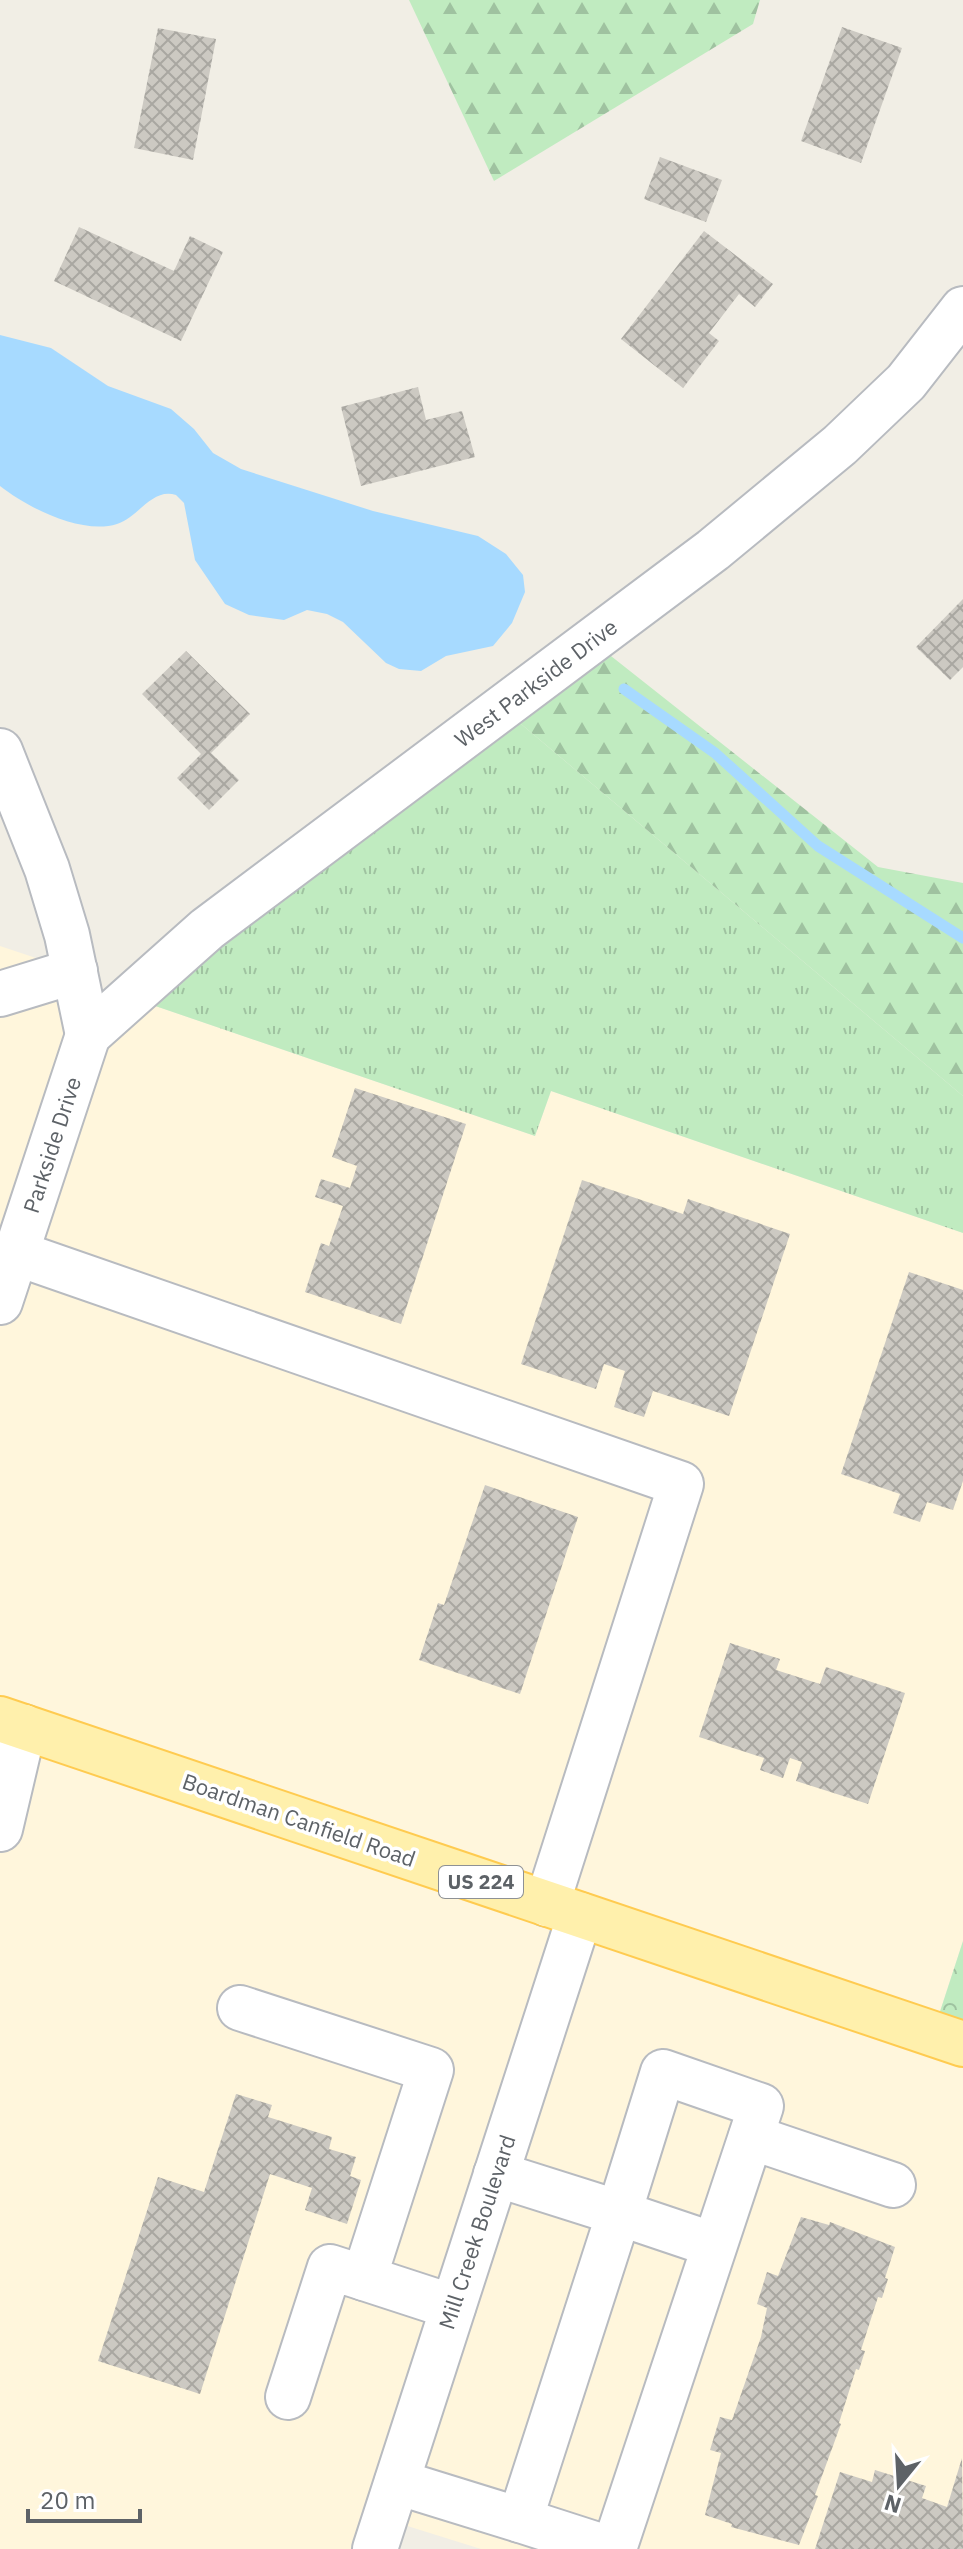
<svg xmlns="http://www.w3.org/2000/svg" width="963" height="2549" font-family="'IBM Plex Sans',sans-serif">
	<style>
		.commercial { fill: #fff6dc }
		.grass { fill: url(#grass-tufts) }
		.forest { fill: url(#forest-firs) }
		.park { fill: url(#park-crowns) }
		.water { fill: #a7daff }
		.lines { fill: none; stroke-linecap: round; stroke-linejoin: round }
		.stream { stroke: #a7daff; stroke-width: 11 }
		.building { fill: url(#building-cross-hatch) }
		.minor-casing { stroke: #b8bbc0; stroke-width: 48 }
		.major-casing { stroke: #ffcb50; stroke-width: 48 }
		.minor { stroke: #fff; stroke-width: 44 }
		.major { stroke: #fff0ac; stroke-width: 44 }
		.labels { text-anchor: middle; stroke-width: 7; stroke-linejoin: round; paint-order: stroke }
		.shield { fill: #fff; stroke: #8e9195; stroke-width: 2 }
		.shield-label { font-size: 20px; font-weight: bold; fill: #5d6267 }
		.street-label { font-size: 22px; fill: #5d6267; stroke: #fff }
	</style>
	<defs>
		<pattern id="grass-tufts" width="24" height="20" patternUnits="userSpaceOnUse" patternTransform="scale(2)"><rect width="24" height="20" fill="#c0ebc0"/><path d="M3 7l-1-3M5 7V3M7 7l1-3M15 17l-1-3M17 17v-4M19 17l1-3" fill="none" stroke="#9fc2a0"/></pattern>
		<pattern id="forest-firs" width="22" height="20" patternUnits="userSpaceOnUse" patternTransform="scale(2)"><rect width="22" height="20" fill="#c0ebc0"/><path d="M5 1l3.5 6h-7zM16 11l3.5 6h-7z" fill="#9fc2a0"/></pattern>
		<pattern id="park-crowns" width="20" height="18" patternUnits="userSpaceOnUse" patternTransform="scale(2)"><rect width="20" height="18" fill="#c0ebc0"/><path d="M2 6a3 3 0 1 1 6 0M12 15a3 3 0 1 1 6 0" fill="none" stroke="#9fc2a0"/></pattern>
		<pattern id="building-cross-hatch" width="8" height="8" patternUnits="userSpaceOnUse" patternTransform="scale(2)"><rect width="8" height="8" fill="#ccc9c2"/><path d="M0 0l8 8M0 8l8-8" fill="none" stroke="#a9a7a1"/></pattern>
	</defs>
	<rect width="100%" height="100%" fill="#f1eee5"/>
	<polygon class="commercial" points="0,946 75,971 88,1034 129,997 535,1136 551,1091 963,1233 963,1941 933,2033 963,2044 963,2549 481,2549 385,2519 375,2549 0,2549"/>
	<polygon class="grass" points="502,708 963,1096 963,1233 551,1091 535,1136 129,997"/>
	<g class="forest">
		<polygon points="409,0 760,0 753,24 494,181"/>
		<polygon points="592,641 878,867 963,883 963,1096 502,708"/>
	</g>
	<polygon class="park" points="963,1941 963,2044 933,2033"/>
	<path class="water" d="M0 335 51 348 108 386 171 409 194 429 213 453 241 469 373 511 478 536 506 554 523 575 525 592 512 623 493 646 446 656 421 671 399 669 386 663 343 622 327 614 307 610 284 620 249 615 225 604 195 560 184 503 176 495C152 487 138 518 117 524 82 535 28 508 0 486Z"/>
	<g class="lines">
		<polyline class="stream" points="624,689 715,753 818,846 963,938"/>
	</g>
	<g class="building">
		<polygon points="842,27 902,48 861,163 801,141"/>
		<polygon points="158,28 216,39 193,160 134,148"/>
		<polygon points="660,157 722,180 706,222 644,199"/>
		<polygon points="79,227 174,271 190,236 223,252 181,341 54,281"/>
		<polygon points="704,231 773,284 755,307 739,294 709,333 719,341 683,388 621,339"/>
		<polygon points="418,387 426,420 462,411 475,457 361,486 341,407"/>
		<polygon points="963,599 963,667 950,680 916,647"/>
		<polygon points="186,651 250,714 211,753 239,780 209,810 177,778 201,754 142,694"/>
		<polygon points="355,1088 466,1124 401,1324 305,1292 321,1243 329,1246 343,1206 315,1197 321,1179 350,1188 357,1166 332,1157"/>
		<polygon points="582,1180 683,1214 688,1199 790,1234 729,1416 653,1391 644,1417 614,1407 625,1371 604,1364 596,1389 521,1364"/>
		<polygon points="909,1272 963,1290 963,1481 953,1510 927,1502 920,1522 893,1513 900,1494 841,1474"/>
		<polygon points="485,1485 578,1517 520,1694 419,1660 438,1603 444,1605"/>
		<polygon points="730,1643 780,1659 776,1670 820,1684 826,1667 905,1693 868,1804 796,1781 802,1762 790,1758 783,1778 760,1770 764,1758 699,1737"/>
		<polygon points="236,2094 272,2105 268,2117 332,2137 329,2149 356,2157 350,2176 361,2180 347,2224 305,2210 312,2188 270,2174 200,2394 98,2361 158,2177 204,2192"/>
		<polygon points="801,2217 829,2225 830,2222 895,2247 885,2278 888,2279 882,2298 878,2297 861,2350 865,2351 859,2370 856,2369 839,2423 841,2424 815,2495 818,2496 799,2545 731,2527 732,2524 705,2515 721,2453 710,2450 720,2417 732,2420 761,2337 767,2308 757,2304 767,2272 778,2276"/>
		<polygon points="962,2458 963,2549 815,2549 840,2472 872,2482 875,2470 926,2486 922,2498 947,2507"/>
	</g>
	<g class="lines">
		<defs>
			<g id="minor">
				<polyline points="0,751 47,869 67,935 88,1035"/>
				<polyline points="0,994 75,971"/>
				<polyline points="88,1035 207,929 713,550 840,445 906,382 963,309"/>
				<polyline points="16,1253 681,1484 547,1904"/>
				<polyline points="0,1302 88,1035"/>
				<polyline points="0,1829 24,1727"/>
				<polyline points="240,2008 431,2070 364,2278 453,2307"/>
				<polyline points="751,2137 893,2185"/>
				<polyline points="288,2397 330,2267 364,2278"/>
				<polyline points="397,2482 520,2520 619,2213 496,2174"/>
				<polyline points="520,2520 610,2549"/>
				<polyline points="375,2549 580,1915"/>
				<polyline points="614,2549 761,2106 663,2072 619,2213 714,2245"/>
			</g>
			<polyline id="major" points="0,1719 963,2044"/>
		</defs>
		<use href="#minor" class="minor-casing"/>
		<use href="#major" class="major-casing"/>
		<use href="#minor" class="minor"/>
		<use href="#major" class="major"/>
	</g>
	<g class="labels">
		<rect class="shield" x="439" y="1866" width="84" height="32" rx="6"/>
		<g class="shield-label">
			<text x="481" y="1889">US 224</text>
		</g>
		<g class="street-label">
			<text transform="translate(536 683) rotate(-37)" y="8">West Parkside Drive</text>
			<text transform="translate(52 1145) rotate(-72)" y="8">Parkside Drive</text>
			<text transform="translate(299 1820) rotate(19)" y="8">Boardman Canfield Road</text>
			<text transform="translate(477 2232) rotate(-72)" y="8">Mill Creek Boulevard</text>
		</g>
	</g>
	<g transform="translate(899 2485) rotate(198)" stroke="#ffffff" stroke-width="6" paint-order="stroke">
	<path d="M0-6L14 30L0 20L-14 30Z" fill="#5d6267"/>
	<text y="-12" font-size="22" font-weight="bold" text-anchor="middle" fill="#5d6267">N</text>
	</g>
	<path d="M28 2509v12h112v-12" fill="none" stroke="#5d6267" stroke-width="4"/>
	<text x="40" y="2509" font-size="24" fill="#5d6267" stroke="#ffffff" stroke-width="6" paint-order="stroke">20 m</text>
</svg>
